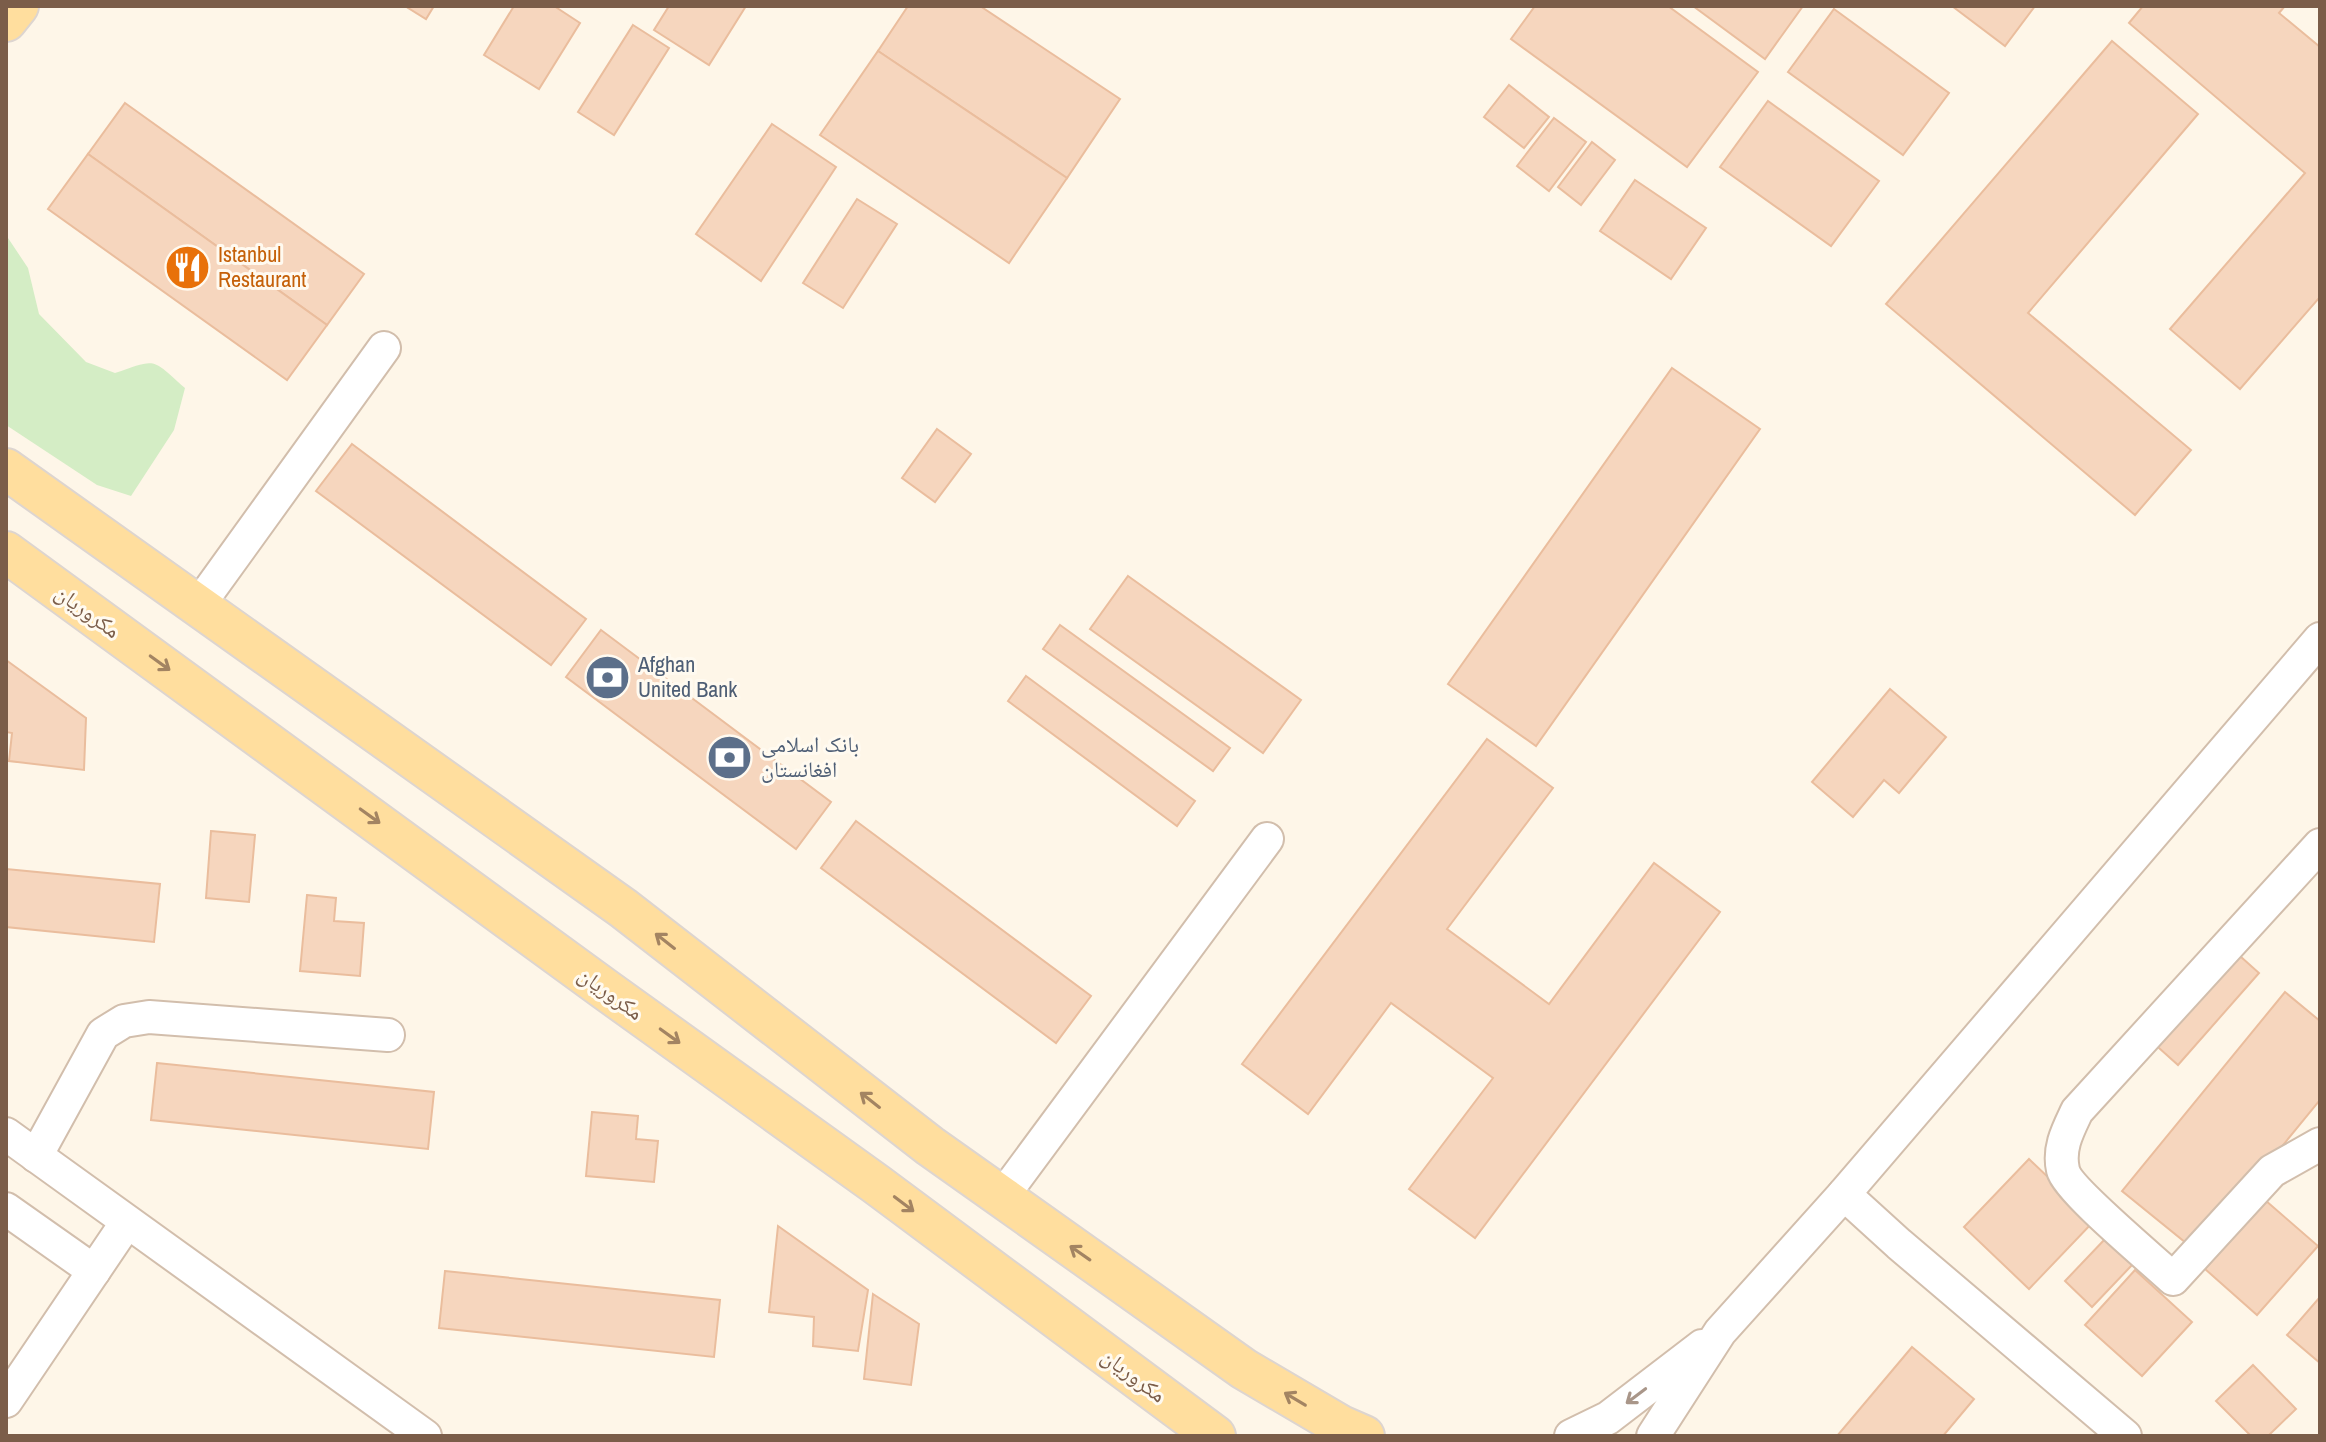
<svg xmlns="http://www.w3.org/2000/svg" width="2326" height="1442" font-family="'Archivo Narrow','Noto Naskh Arabic',sans-serif">
	<style>
		.green { fill: #d4edc5 }
		.building { fill: #f6d6be; stroke: #eabd9d; stroke-width: 2 }
		.lines { fill: none; stroke-linecap: round; stroke-linejoin: round }
		.minor-casing { stroke: #d2beac; stroke-width: 36 }
		.major-casing { stroke: #ddd5d0; stroke-width: 44 }
		.minor { stroke: #fff; stroke-width: 32 }
		.major { stroke: #ffde9e; stroke-width: 40 }
		.oneway { stroke: #a38462 }
		.oneway2 { stroke: #a99689 }
		.labels { text-anchor: middle; stroke-width: 6; stroke-linejoin: round; paint-order: stroke }
		.food-label { font-size: 22px; fill: #c56008; stroke: #fffaf0; text-anchor: start }
		.street-label { font-size: 22px; fill: #7b5d49; stroke: #fffaf0 }
		.service-label { font-size: 22px; fill: #4e5e75; stroke: #fffaf0; text-anchor: start }
	</style>
	<rect width="100%" height="100%" fill="#fef6e8"/>
	<path class="green" d="M6 235 28 268 39 314 86 362 115 373C158 358 151 358 185 388L174 430 131 496 97 485 6 425Z"/>
	<g class="building">
		<polygon points="405,6 434,6 426,19"/>
		<polygon points="514,6 554,6 580,23 539,89 484,55"/>
		<polygon points="669,6 746,6 709,65 654,30"/>
		<polygon points="908,6 980,6 1120,99 1067,178 878,51"/>
		<polygon points="1535,6 1668,6 1758,72 1687,167 1511,39"/>
		<polygon points="1693,6 1803,6 1765,59"/>
		<polygon points="1952,6 2035,6 2005,46"/>
		<polygon points="2143,6 2285,6 2279,13 2320,47 2320,297 2240,389 2170,329 2305,173 2129,23"/>
		<polygon points="1834,9 1949,93 1903,155 1788,72"/>
		<polygon points="633,25 669,48 614,135 578,112"/>
		<polygon points="2112,41 2198,114 2028,313 2191,450 2135,515 1886,304"/>
		<polygon points="878,51 1067,178 1009,263 820,135"/>
		<polygon points="1509,85 1549,117 1524,148 1484,117"/>
		<polygon points="1768,101 1879,181 1831,246 1720,167"/>
		<polygon points="125,103 364,274 327,325 88,154"/>
		<polygon points="1554,118 1586,142 1549,191 1517,166"/>
		<polygon points="772,124 836,167 761,281 696,234"/>
		<polygon points="1592,142 1615,160 1581,205 1558,187"/>
		<polygon points="88,154 327,325 287,380 48,209"/>
		<polygon points="1635,180 1706,228 1671,279 1600,231"/>
		<polygon points="857,199 897,224 843,308 803,283"/>
		<polygon points="1672,368 1760,429 1536,746 1448,684"/>
		<polygon points="937,429 971,454 935,502 902,478"/>
		<polygon points="352,444 586,619 551,665 316,491"/>
		<polygon points="1128,576 1301,700 1263,753 1090,629"/>
		<polygon points="1060,625 1230,748 1213,771 1043,649"/>
		<polygon points="601,630 831,802 796,849 566,677"/>
		<polygon points="6,660 86,718 84,770 9,761 12,733 6,732"/>
		<polygon points="1026,676 1195,801 1177,826 1008,701"/>
		<polygon points="1890,689 1946,737 1899,793 1884,780 1853,817 1812,782"/>
		<polygon points="1487,739 1553,788 1447,929 1549,1004 1654,863 1720,912 1475,1238 1409,1189 1493,1078 1391,1003 1308,1114 1242,1064"/>
		<polygon points="856,821 1091,996 1056,1043 821,868"/>
		<polygon points="211,831 255,835 249,902 206,898"/>
		<polygon points="6,869 160,884 154,942 6,927"/>
		<polygon points="307,895 336,898 334,921 364,923 360,976 300,971"/>
		<polygon points="2231,948 2259,973 2178,1065 2150,1040"/>
		<polygon points="2285,992 2320,1021 2320,1100 2196,1251 2122,1191"/>
		<polygon points="157,1063 434,1092 428,1149 151,1120"/>
		<polygon points="592,1112 638,1116 636,1139 658,1141 654,1182 586,1176"/>
		<polygon points="2029,1159 2094,1221 2029,1289 1964,1227"/>
		<polygon points="2265,1200 2318,1246 2257,1315 2205,1269"/>
		<polygon points="778,1226 868,1290 858,1351 813,1346 814,1317 769,1312"/>
		<polygon points="2106,1238 2133,1264 2092,1307 2065,1281"/>
		<polygon points="2135,1270 2192,1322 2142,1376 2085,1325"/>
		<polygon points="445,1271 720,1300 714,1357 439,1328"/>
		<polygon points="873,1294 919,1324 911,1385 864,1379"/>
		<polygon points="2320,1297 2320,1363 2287,1335"/>
		<polygon points="1912,1347 1974,1399 1943,1436 1837,1436"/>
		<polygon points="2253,1365 2296,1409 2268,1436 2251,1436 2216,1401"/>
	</g>
	<g class="lines">
		<defs>
			<g id="minor">
				<polyline points="198,606 384,348"/>
				<path d="M2320 845 2077 1111C2068 1130 2058 1148 2063 1170 2067 1189 2154 1261 2173 1279L2272 1171 2320 1144"/>
				<polyline points="6,1134 425,1436"/>
				<polyline points="36,1156 103,1034 124,1021 149,1017 388,1035"/>
				<polyline points="1844,1194 1899,1244 2125,1436"/>
				<polyline points="1002,1197 1267,839"/>
				<polyline points="6,1209 94,1271"/>
				<polyline points="6,1401 127,1222"/>
				<polyline points="1571,1436 1608,1418 1702,1346"/>
				<polyline points="1653,1436 1720,1332 1844,1194 2320,639"/>
			</g>
			<g id="major">
				<polyline points="6,21 18,6"/>
				<polyline points="6,469 623,908 930,1146 1002,1197 1244,1369 1341,1426 1364,1436"/>
				<polyline points="6,552 606,990 876,1184 1215,1436"/>
			</g>
		</defs>
		<use href="#minor" class="minor-casing"/>
		<use href="#major" class="major-casing"/>
		<use href="#minor" class="minor"/>
		<use href="#major" class="major"/>
	</g>
	<defs><path id="oneway-shaft" d="M-6 0H5M1.5-3L5.5 0L1.5 3" fill="none" stroke-width="1.6" stroke-linecap="round" stroke-linejoin="round" transform="scale(2)"/></defs>
	<g class="oneway">
		<use href="#oneway-shaft" transform="translate(160 663) rotate(36)"/>
		<use href="#oneway-shaft" transform="translate(370 816) rotate(36)"/>
		<use href="#oneway-shaft" transform="translate(665 941) rotate(-142)"/>
		<use href="#oneway-shaft" transform="translate(670 1036) rotate(36)"/>
		<use href="#oneway-shaft" transform="translate(870 1100) rotate(-142)"/>
		<use href="#oneway-shaft" transform="translate(904 1204) rotate(37)"/>
		<use href="#oneway-shaft" transform="translate(1080 1253) rotate(-145)"/>
		<use href="#oneway-shaft" transform="translate(1295 1399) rotate(-149)"/>
	</g>
	<use class="oneway2" href="#oneway-shaft" transform="translate(1636 1396) rotate(143)"/>
	<defs>
		<symbol id="restaurant-disc" viewBox="-11 -11 22 22"><circle r="9.5" fill="#e8710a" stroke="#fffaf0"/><path d="M-5-6h1v4h1v-4h1v4h1v-4h1v5L-1.5 .5V6h-2V.5L-5-1ZM5-6V6H3V1.5H1.5Q1.5-4 5-6Z" fill="#fff"/></symbol>
		<symbol id="bank-disc" viewBox="-11 -11 22 22"><circle r="9.5" fill="#5c6f8a" stroke="#fffaf0"/><path d="M-6-4H6V4H-6ZM0-2.3a2.3 2.3 0 1 0 0 4.6a2.3 2.3 0 1 0 0-4.6Z" fill="#fff"/></symbol>
	</defs>
	<g fill-rule="evenodd">
		<use href="#restaurant-disc" x="162" y="242" width="51" height="51"/>
		<use href="#bank-disc" x="582" y="652" width="51" height="51"/>
		<use href="#bank-disc" x="704" y="732" width="51" height="51"/>
	</g>
	<g class="labels">
		<g class="food-label">
			<text x="218" y="262">Istanbul<tspan x="218" dy="25">Restaurant</tspan></text>
		</g>
		<g class="street-label">
			<text transform="translate(88 611) rotate(36)" y="8">مکروریان</text>
			<text transform="translate(611 993) rotate(36)" y="8">مکروریان</text>
			<text transform="translate(1134 1375) rotate(37)" y="8">مکروریان</text>
		</g>
		<g class="service-label">
			<text x="638" y="672">Afghan<tspan x="638" dy="25">United Bank</tspan></text>
			<text x="761" y="752">بانک اسلامی<tspan x="761" dy="25">افغانستان</tspan></text>
		</g>
	</g>
	<rect width="2326" height="1442" fill="none" stroke="#7b5d49" stroke-width="16"/>
</svg>
